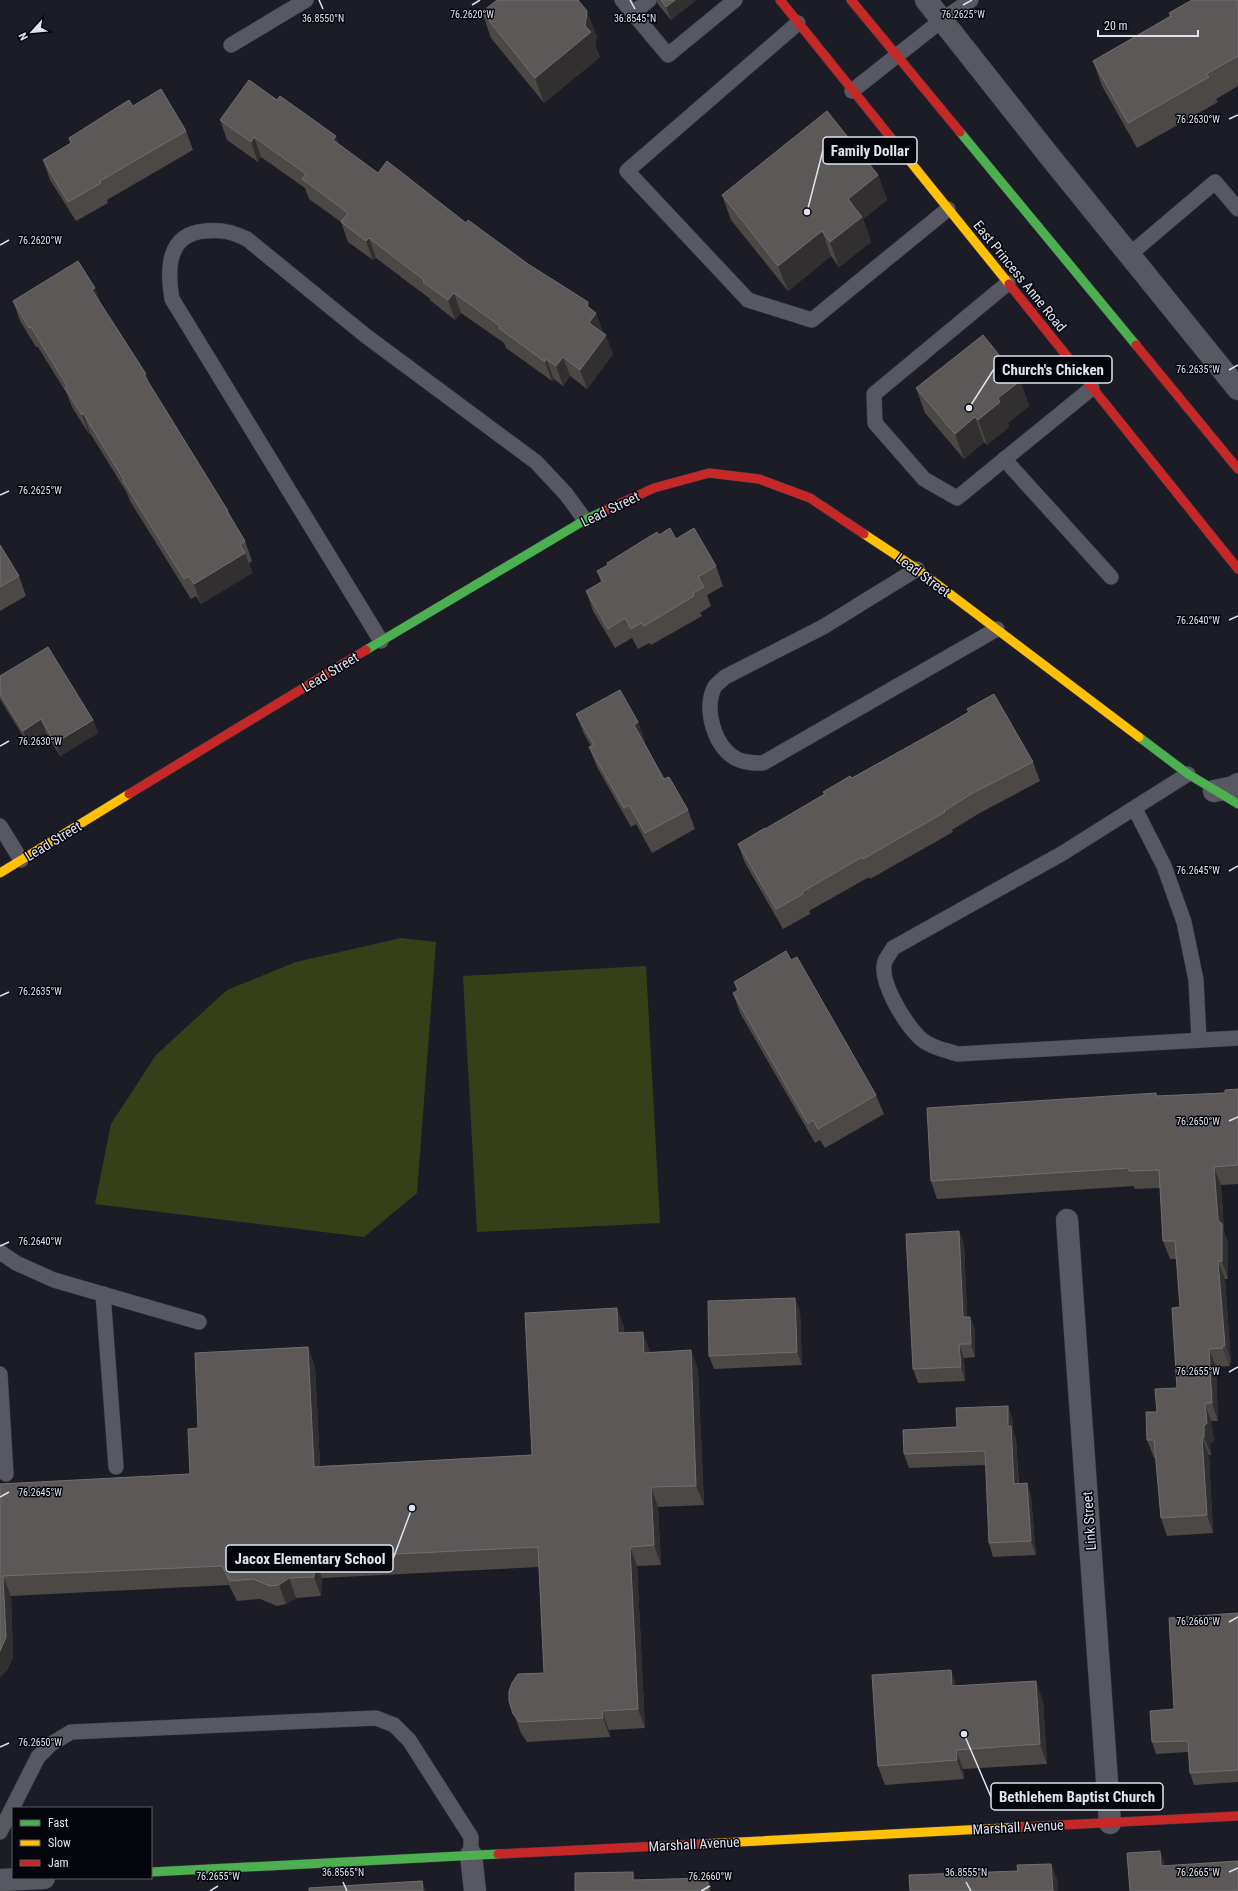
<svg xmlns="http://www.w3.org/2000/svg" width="1238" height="1891" font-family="'Roboto Condensed',sans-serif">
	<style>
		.green { fill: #364018 }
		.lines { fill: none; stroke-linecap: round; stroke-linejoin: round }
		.lane-casing { stroke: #373740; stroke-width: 16 }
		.street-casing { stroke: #373740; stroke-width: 23 }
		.fast-casing { stroke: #373740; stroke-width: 10 }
		.slow-casing { stroke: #373740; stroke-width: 10 }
		.jam-casing { stroke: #373740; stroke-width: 10 }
		.lane { stroke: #575861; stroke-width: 15 }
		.street { stroke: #575861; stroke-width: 22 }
		.fast { stroke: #4caf50; stroke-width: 9 }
		.slow { stroke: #ffc107; stroke-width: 9 }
		.jam { stroke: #c62828; stroke-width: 9 }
		.wall { fill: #4c4846 }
		.shaded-wall { fill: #322f31 }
		.building { fill: #5c5858; stroke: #706e70 }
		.ticks { fill: none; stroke: #dfe2ef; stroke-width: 1.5 }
		.labels { text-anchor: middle; stroke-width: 3; stroke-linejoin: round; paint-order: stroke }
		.street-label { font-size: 14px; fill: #dfe2ef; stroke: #05050c }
		.ticks-label { font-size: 10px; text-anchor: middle; fill: #dfe2ef; stroke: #05050c; stroke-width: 3; stroke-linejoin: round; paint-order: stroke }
		.leader { fill: none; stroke: #dfe2ef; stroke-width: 1.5 }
		.callout-dot { fill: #dfe2ef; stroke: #05050c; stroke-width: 1.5 }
		.callout { fill: #05050c; stroke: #dfe2ef; stroke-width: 1.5 }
		.callout-label { font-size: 15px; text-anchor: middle; font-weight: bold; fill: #dfe2ef }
	</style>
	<rect width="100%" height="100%" fill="#1c1c26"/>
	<g class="green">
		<polygon points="401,938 436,942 417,1193 364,1237 95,1204 111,1124 156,1055 227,990 296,962"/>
		<polygon points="646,966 660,1223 477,1232 463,976"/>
	</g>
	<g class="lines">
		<defs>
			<g id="lane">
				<polyline points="622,0 668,55 735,0"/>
				<polyline points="633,13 649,0"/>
				<polyline points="798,23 627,171 748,300 812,320 948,209"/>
				<polyline points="231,45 306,0"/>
				<polyline points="852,91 942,20 971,0"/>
				<polyline points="1129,255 1215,182 1238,209"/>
				<polyline points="1008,283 874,394 875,423 924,479 957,498 1092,388"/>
				<polyline points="1004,459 1111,577"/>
				<path d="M917 569 823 627 725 677C722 680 716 684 714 688 704 710 714 747 737 759 745 763 754 763 763 763L997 629"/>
				<path d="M381 641 172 299C167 269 167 234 205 231 221 229 233 232 247 239L366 336 536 462 566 494 585 520"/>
				<path d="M1188 774 1063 853 893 948C891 952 887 957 885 961 878 981 905 1023 919 1037 929 1047 945 1050 958 1054L1238 1038"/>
				<polyline points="1135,809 1164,866 1184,922 1196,980 1199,1040"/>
				<polyline points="0,826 21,860"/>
				<polyline points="0,1252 16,1263 54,1280 199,1322"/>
				<polyline points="103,1294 116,1467"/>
				<polyline points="0,1374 6,1474"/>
				<polyline points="0,1832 38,1757 51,1744 71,1732 376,1718 394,1725 409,1740 471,1837 471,1855"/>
			</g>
			<g id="street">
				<polyline points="926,0 1047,153 1238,389"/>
				<polyline points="1214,791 1234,787 1238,784"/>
				<polyline points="1067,1220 1110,1823"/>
				<polyline points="471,1855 475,1891"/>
				<polyline points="0,1880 44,1878"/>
			</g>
			<g id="fast">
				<polyline points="960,132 1136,345"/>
				<polyline points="366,650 585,520 604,511"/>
				<polyline points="1139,737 1188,774 1238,804"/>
				<polyline points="151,1872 498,1854"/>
			</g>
			<g id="slow">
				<polyline points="900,149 1009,284"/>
				<polyline points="864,534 917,569 1139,737"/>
				<polyline points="0,873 129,794"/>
				<polyline points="701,1844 1022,1827"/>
			</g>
			<g id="jam">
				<polyline points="780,0 900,149"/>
				<polyline points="851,0 960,132"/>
				<polyline points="1009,284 1238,569"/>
				<polyline points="1136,345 1238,469"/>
				<polyline points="604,511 654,488 709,473 759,479 810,498 864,534"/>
				<polyline points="129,794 366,650"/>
				<polyline points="1022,1827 1238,1816"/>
				<polyline points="498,1854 701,1844"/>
			</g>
		</defs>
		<use href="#lane" class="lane-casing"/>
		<use href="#street" class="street-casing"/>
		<use href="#fast" class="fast-casing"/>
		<use href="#slow" class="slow-casing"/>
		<use href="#jam" class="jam-casing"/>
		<use href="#lane" class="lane"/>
		<use href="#street" class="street"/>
		<use href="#fast" class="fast"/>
		<use href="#slow" class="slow"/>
		<use href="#jam" class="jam"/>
	</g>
	<g class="wall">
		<polygon points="656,0 696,0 671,20 657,3"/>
		<polygon points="1238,0 1238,86 1216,99 1218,102 1137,148 1102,86 1093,61 1170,16 1169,13"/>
		<polygon points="482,12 597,36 595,45 600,57 544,103 491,38"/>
		<polygon points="133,106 186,131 193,150 107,200 108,203 76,221 50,180 43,160 71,143 69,138"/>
		<polygon points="220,120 339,145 378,173 466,223 528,264 590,308 603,332 613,354 587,389 570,376 563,386 554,379 552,381 506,348 504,343 461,313 455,320 431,301 429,298 376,258 373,260 348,242 341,222 309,199 305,188 261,157 258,162 227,140"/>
		<polygon points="878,175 887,200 863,219 871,242 839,267 831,256 788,291 731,220 722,195"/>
		<polygon points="13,301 100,303 146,374 150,385 228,511 231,518 245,541 252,561 249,563 252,573 201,604 196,596 191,599 130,501 127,493 90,433 89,434 72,407 67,394 38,347 36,347 20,321"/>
		<polygon points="1020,381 1029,406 1008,423 1009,427 987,445 984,442 964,459 925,413 916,388"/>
		<polygon points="659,535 676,539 716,566 723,586 707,595 711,606 700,613 702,616 651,645 649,643 638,649 632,638 615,648 593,611 586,591 601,582 597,571"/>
		<polygon points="0,545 19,576 26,596 0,611"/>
		<polygon points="0,676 93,720 98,733 60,756 46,733 28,744 0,699"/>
		<polygon points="967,709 1033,762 1040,781 978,814 952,830 953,832 870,879 869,877 809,911 810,914 783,929 745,863 738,844 765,829 824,794 823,792 852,778 940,729 968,712"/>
		<polygon points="576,714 638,722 645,742 644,742 664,779 688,810 695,829 652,853 636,824 631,827 597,767 589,747 591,746 584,734"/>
		<polygon points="791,960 876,1095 884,1114 825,1148 820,1140 815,1143 740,1013 733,993 737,991 734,982"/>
		<polygon points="1238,1089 1238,1184 1221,1185 1224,1232 1228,1242 1228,1279 1225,1279 1231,1363 1230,1363 1230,1366 1216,1367 1218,1421 1211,1421 1214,1441 1210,1444 1211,1455 1209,1455 1213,1533 1167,1536 1161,1518 1156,1458 1154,1458 1147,1440 1157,1412 1177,1388 1180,1307 1177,1259 1170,1259 1163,1241 1160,1188 1135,1189 1134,1186 937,1199 931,1181 1156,1093 1157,1096 1225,1093"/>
		<polygon points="959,1231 964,1245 967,1317 970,1317 975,1330 975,1357 964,1358 965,1381 918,1383 913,1369"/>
		<polygon points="800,1311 802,1365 714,1369 709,1356"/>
		<polygon points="624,1327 624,1333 650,1351 650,1352 691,1350 698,1370 704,1505 658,1507 661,1565 637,1566 645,1728 609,1730 610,1737 527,1742 521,1733 509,1701 544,1673 539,1567 322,1578 321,1596 296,1598 286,1604 277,1606 260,1599 237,1601 229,1585 11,1596 13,1657 7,1670 0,1677 0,1484 190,1474 198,1428 308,1347 315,1367 320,1466 532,1455"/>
		<polygon points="1013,1420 1013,1430 1016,1439 1019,1484 1027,1483 1031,1497 1036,1555 993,1557 989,1543 986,1465 909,1468 904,1454 957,1427"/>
		<polygon points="1238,1613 1238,1782 1194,1785 1190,1773 1188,1752 1156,1754 1152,1742"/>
		<polygon points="951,1670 956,1686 1043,1701 1047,1764 963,1769 964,1779 885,1785 878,1766"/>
	</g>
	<g class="shaded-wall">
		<polygon points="675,0 696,0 671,20 666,7"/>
		<polygon points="587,11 597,36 595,45 600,57 544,103 535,78 585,26"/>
		<polygon points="336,136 343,155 333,140"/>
		<polygon points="254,137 261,157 258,162 251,142"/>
		<polygon points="878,175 887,200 863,219 871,242 839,267 830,242 848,199"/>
		<polygon points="822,231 831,256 788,291 778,266"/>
		<polygon points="369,238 376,258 373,260 366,241"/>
		<polygon points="95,288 102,307 92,290"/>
		<polygon points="454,293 461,313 455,320 448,300"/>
		<polygon points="588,302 593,317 596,313 603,332 596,342 589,323 587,306"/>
		<polygon points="606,335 613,354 587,389 580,370"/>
		<polygon points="563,357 570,376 563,386 556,366"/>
		<polygon points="546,359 554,379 552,381 545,362"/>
		<polygon points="146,374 153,394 144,375"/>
		<polygon points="1020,381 1029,406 1008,423 1009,427 987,445 978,420 998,398"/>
		<polygon points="83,413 90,433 89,434 82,415"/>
		<polygon points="975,417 984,442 964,459 955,434"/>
		<polygon points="245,553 252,573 201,604 194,584"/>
		<polygon points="41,719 46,733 28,744 23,731"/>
		<polygon points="93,720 98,733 60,756 55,743"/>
		<polygon points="638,722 645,742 641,744 634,725"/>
		<polygon points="1214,1167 1221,1185 1224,1232 1228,1242 1228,1279 1222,1261"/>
		<polygon points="959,1231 964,1245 968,1331 963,1317"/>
		<polygon points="1218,1261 1225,1279 1231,1363 1225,1345"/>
		<polygon points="795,1298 800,1311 802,1365 797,1352"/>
		<polygon points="617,1308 624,1327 625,1353 618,1333"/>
		<polygon points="970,1317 975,1330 975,1357 971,1344"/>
		<polygon points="643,1332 650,1351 651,1372 644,1353"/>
		<polygon points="959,1344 964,1358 965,1381 961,1367"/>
		<polygon points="1223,1345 1230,1363 1230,1366 1223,1348"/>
		<polygon points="308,1347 315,1367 321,1486 314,1467"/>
		<polygon points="1209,1349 1216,1367 1218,1421 1212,1403"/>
		<polygon points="691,1350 698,1370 704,1505 696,1486"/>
		<polygon points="1205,1403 1211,1421 1214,1441 1210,1444 1211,1455 1204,1437 1204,1426"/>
		<polygon points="1008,1406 1013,1420 1013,1430 1016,1439 1019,1497 1014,1484 1008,1426"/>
		<polygon points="1202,1437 1209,1455 1213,1533 1207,1515"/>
		<polygon points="1027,1483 1031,1497 1036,1555 1031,1541"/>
		<polygon points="651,1487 658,1507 661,1565 654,1545"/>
		<polygon points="630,1547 637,1566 645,1728 638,1709"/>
		<polygon points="315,1558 322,1578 321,1596 314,1577"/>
		<polygon points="3,1576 11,1596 13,1657 7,1670 0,1677 0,1651"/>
		<polygon points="289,1578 296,1598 286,1604 279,1585"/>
		<polygon points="951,1670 958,1690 952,1686"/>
		<polygon points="1036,1681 1043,1701 1047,1764 1040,1744"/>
		<polygon points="602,1711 609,1730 610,1737 603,1718"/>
		<polygon points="956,1750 963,1769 964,1779 957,1760"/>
		<polygon points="1160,1851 1165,1864 1166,1878 1161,1866"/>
		<polygon points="1051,1864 1058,1881 1058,1891 1053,1891"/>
		<polygon points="633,1872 640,1891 633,1880"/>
		<polygon points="708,1878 712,1891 708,1891"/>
		<polygon points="422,1881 426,1891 423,1891"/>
	</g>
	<g class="building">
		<polygon points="497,0 578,0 587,11 585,26 591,32 535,78 482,12"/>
		<polygon points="661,0 675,0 666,7"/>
		<polygon points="1192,0 1238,0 1238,56 1206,74 1209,77 1128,123 1093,61 1171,16 1169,13"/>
		<polygon points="249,80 277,100 280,96 336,136 333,140 378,173 387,161 466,223 468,220 528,264 588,302 587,306 596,313 589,323 606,335 580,370 563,357 556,366 546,359 545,362 499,328 500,326 454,293 448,300 423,282 424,280 369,238 366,241 341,222 348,213 302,179 306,174 254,137 251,142 220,120"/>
		<polygon points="161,89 186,131 100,181 101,183 68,202 43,160 71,143 69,138 129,100 133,106"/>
		<polygon points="827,111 878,175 848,199 862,217 830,242 822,231 778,266 722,195"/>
		<polygon points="78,261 95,288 92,290 146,374 144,375 228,511 227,511 245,541 240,545 245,553 194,584 189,576 184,579 123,481 124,480 83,413 82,415 65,388 67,386 31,327 29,328 13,301"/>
		<polygon points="983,335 1020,381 998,398 1000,402 978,420 975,417 955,434 916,388"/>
		<polygon points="670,528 676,539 694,528 716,566 698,577 704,587 693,593 694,596 644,626 641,623 631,629 625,618 608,629 586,591 603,581 597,571 608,565 607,563 657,532 659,535"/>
		<polygon points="0,545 19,576 0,587"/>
		<polygon points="48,647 93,720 55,743 41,719 23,731 0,694 0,676"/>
		<polygon points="620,690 638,722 634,725 664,779 669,777 688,810 645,833 629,805 624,808 589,747 594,745 576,714"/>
		<polygon points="994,694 1033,762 971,794 944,811 945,812 863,859 862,857 802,892 803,894 776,909 738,844 765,828 765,829 825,794 823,792 850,776 852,778 940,729 969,712 967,709"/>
		<polygon points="786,951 791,960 797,957 876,1095 818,1129 813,1120 808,1124 733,993 739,990 734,982"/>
		<polygon points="1238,1089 1238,1165 1214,1167 1218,1220 1222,1224 1222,1261 1218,1261 1225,1345 1223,1345 1223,1348 1209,1349 1212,1403 1205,1403 1207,1423 1204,1426 1204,1437 1202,1437 1207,1515 1161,1518 1154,1440 1147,1440 1146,1412 1157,1412 1155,1389 1177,1388 1172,1308 1180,1307 1175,1241 1163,1241 1159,1170 1129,1171 1129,1168 931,1181 927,1108 1156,1093 1156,1096 1225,1093 1225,1090"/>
		<polygon points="959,1231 963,1317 970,1317 971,1344 959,1344 961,1367 913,1369 906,1234"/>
		<polygon points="795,1298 797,1352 709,1356 708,1301"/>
		<polygon points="617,1308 618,1333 643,1332 644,1353 691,1350 696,1486 651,1487 654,1545 630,1547 638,1709 602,1711 603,1718 520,1722 513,1714 509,1701 509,1691 512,1683 518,1674 544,1673 538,1547 315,1558 314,1577 289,1578 279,1585 270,1586 253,1579 230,1581 222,1566 3,1576 6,1637 0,1651 0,1484 190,1474 188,1429 198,1428 195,1353 308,1347 314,1467 532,1455 525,1313"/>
		<polygon points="1008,1406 1008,1426 1011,1426 1014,1484 1027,1483 1031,1541 989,1543 985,1451 904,1454 903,1430 957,1427 956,1408"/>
		<polygon points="1238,1613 1238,1770 1190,1773 1188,1741 1152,1742 1150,1711 1174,1709 1169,1618"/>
		<polygon points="951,1670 952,1686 1036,1681 1040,1744 956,1750 957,1760 878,1766 872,1675"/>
		<polygon points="1160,1851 1161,1866 1238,1861 1238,1891 1130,1891 1127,1853"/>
		<polygon points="1051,1864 1053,1891 910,1891 909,1875 1018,1871 1017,1865"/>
		<polygon points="633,1872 633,1880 708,1878 708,1891 575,1891 575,1873"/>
		<polygon points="422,1881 423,1891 309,1891 309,1888"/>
	</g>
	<path class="ticks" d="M319 0 323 9M630 0 635 9M472 5 480 0M963 5 972 0M1229 119 1238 115M0 245 9 240M1229 370 1238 365M0 495 9 491M1229 620 1238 616M0 746 9 741M1229 871 1238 866M0 996 9 992M1229 1121 1238 1117M0 1246 9 1242M1229 1372 1238 1367M0 1497 9 1492M1229 1622 1238 1617M0 1747 9 1743M1229 1872 1238 1868M343 1882 347 1891M966 1882 971 1891M210 1891 218 1886M701 1891 710 1886"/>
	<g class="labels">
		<g class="street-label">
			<text transform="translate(1020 276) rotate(51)" y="5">East Princess Anne Road</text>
			<text transform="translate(610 509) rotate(-26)" y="5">Lead Street</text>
			<text transform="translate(923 575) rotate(36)" y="5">Lead Street</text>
			<text transform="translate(330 672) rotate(-31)" y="5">Lead Street</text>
			<text transform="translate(53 841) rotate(-31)" y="5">Lead Street</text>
			<text transform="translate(1089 1521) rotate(-94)" y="5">Link Street</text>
			<text transform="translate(1018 1827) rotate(-3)" y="5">Marshall Avenue</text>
			<text transform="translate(694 1844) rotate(-3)" y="5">Marshall Avenue</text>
		</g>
	</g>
	<g class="ticks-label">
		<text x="472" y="18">76.2620°W</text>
		<text x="963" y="18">76.2625°W</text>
		<text x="323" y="22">36.8550°N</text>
		<text x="635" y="22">36.8545°N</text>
		<text x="1198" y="123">76.2630°W</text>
		<text x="40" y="244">76.2620°W</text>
		<text x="1198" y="373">76.2635°W</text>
		<text x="40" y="494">76.2625°W</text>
		<text x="1198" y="624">76.2640°W</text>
		<text x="40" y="745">76.2630°W</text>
		<text x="1198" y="874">76.2645°W</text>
		<text x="40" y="995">76.2635°W</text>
		<text x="1198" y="1125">76.2650°W</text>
		<text x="40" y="1245">76.2640°W</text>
		<text x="1198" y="1375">76.2655°W</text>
		<text x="40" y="1496">76.2645°W</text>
		<text x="1198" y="1625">76.2660°W</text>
		<text x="40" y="1746">76.2650°W</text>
		<text x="343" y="1876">36.8565°N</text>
		<text x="966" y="1876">36.8555°N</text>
		<text x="1198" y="1876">76.2665°W</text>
		<text x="218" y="1880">76.2655°W</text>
		<text x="710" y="1880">76.2660°W</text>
	</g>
	<path class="leader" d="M807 212L823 150M969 408L994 369M412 1508L393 1559M964 1734L991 1797"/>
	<g class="callout-dot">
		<circle cx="807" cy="212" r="4"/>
		<circle cx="969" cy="408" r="4"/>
		<circle cx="412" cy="1508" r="4"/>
		<circle cx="964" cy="1734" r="4"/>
	</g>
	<g class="callout">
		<rect x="823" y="137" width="94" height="27" rx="4"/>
		<rect x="994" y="356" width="118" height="27" rx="4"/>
		<rect x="226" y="1545" width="167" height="27" rx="4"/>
		<rect x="991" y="1783" width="172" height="27" rx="4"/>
	</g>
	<g class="callout-label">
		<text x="870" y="156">Family Dollar</text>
		<text x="1053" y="375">Church's Chicken</text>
		<text x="310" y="1564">Jacox Elementary School</text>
		<text x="1077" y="1802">Bethlehem Baptist Church</text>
	</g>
	<rect x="12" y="1807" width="140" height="72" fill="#05050c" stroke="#5c5d67"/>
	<rect x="20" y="1820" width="20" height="6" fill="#4caf50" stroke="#5c5d67"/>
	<text x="48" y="1827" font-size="12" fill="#dfe2ef">Fast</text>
	<rect x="20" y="1840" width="20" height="6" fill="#ffc107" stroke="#5c5d67"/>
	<text x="48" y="1847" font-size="12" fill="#dfe2ef">Slow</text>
	<rect x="20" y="1860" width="20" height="6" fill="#c62828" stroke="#5c5d67"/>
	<text x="48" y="1867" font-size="12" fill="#dfe2ef">Jam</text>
	<g transform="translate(32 32) rotate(243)" stroke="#05050c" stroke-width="3" paint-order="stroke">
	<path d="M0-3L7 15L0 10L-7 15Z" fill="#dfe2ef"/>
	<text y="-6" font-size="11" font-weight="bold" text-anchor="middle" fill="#dfe2ef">N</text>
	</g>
	<path d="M1098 30v6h100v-6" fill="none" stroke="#dfe2ef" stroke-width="2"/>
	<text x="1104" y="30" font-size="12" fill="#dfe2ef" stroke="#05050c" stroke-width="3" paint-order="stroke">20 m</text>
</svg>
